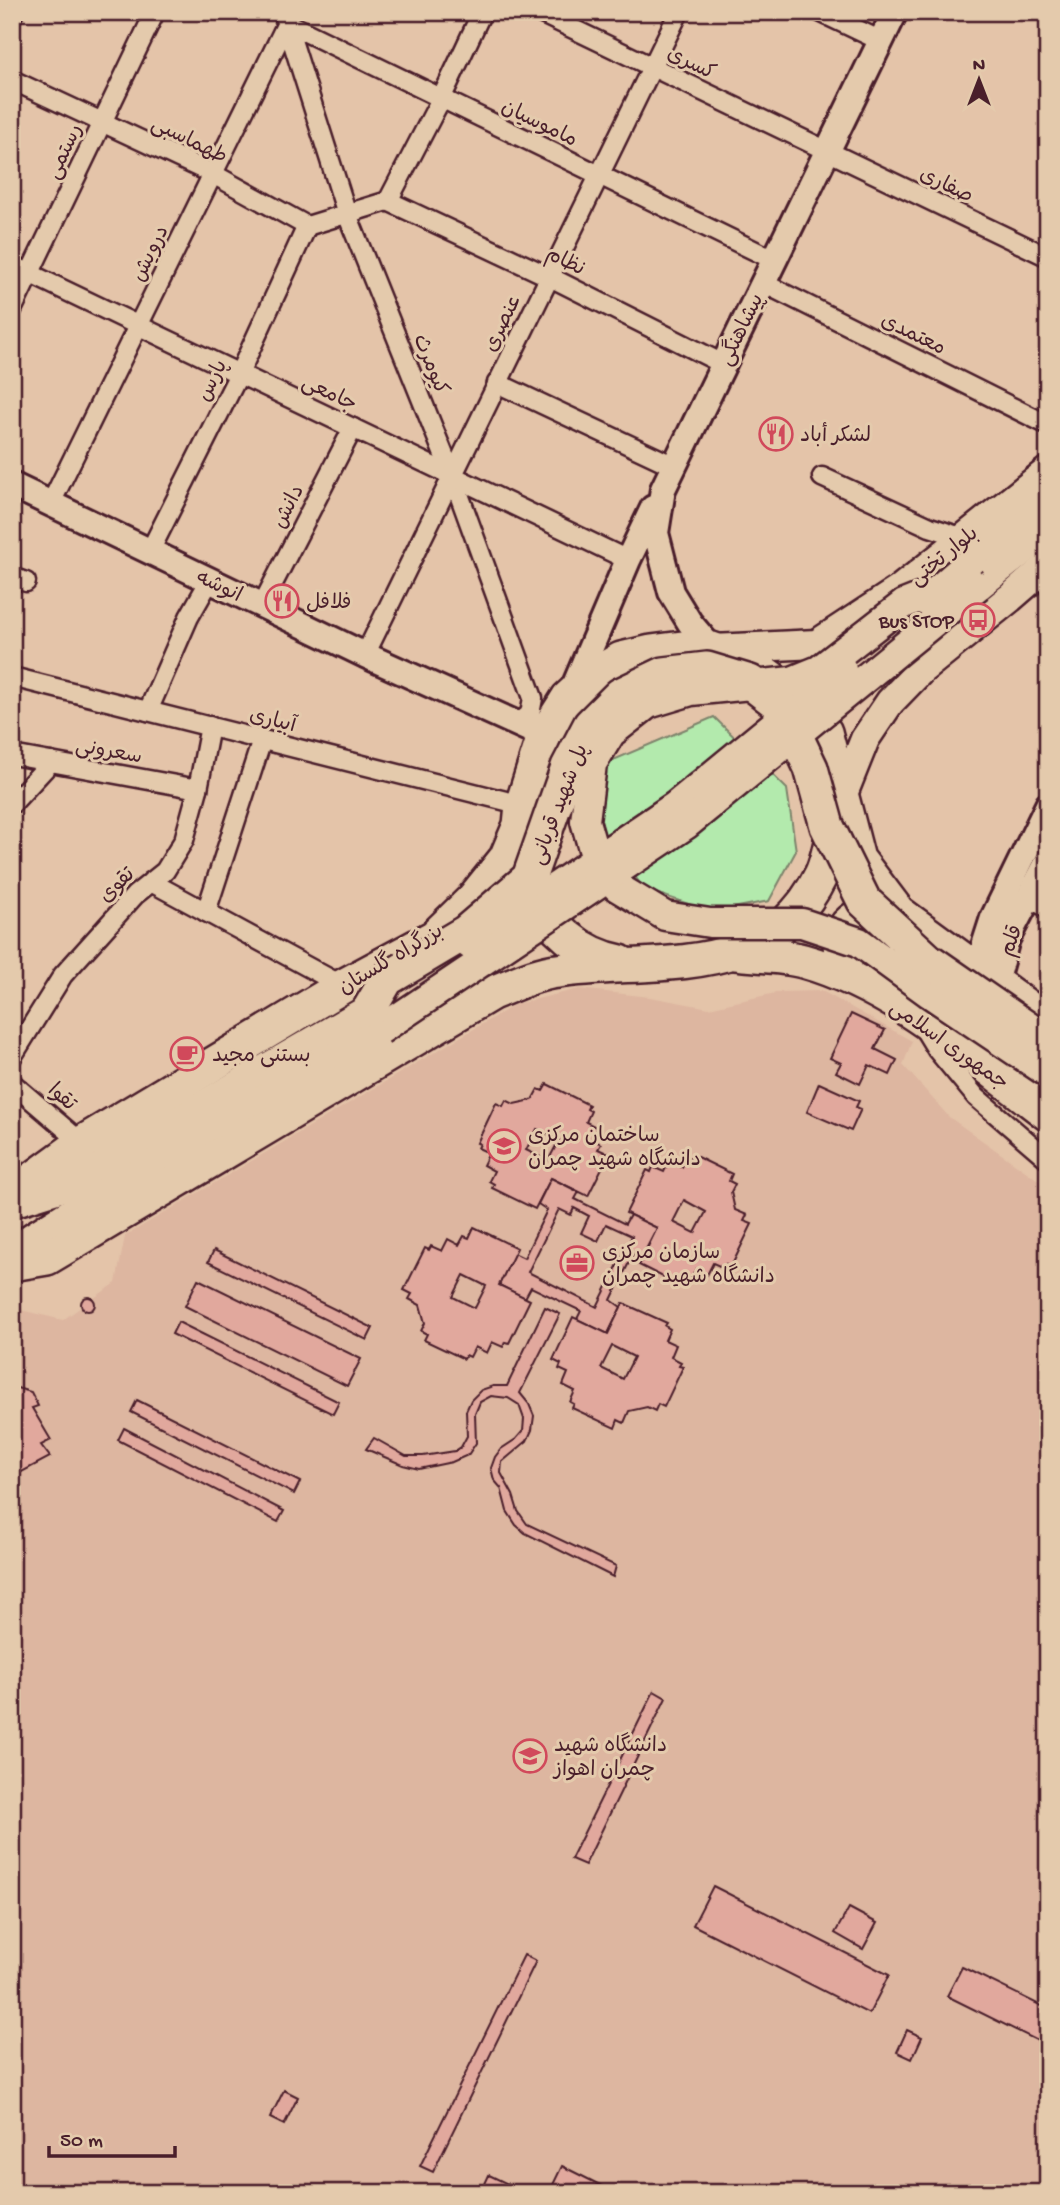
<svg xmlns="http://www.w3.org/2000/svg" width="1060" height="2205" font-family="'Gochi Hand','Playpen Sans Arabic',sans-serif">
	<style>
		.built { fill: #ddb6a0 }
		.green { fill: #b3eaad; stroke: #7e846c; stroke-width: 2 }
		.building { fill: #e1a89d; stroke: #4a1f2b; stroke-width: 2; fill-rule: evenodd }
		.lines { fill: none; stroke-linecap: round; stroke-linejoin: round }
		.street-casing { stroke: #4a1f2b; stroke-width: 23 }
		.secondary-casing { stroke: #4a1f2b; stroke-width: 30 }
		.primary-casing { stroke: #4a1f2b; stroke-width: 33 }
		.highway-casing { stroke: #4a1f2b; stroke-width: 38 }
		.street { stroke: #e4caac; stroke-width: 18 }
		.secondary { stroke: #e4caac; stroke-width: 24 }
		.primary { stroke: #e4caac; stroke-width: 28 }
		.highway { stroke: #e4caac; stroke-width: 33 }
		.primary-bridge-casing { stroke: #4a1f2b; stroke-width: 33; stroke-linecap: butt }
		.highway-bridge-casing { stroke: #4a1f2b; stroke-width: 38; stroke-linecap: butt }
		.primary-bridge { stroke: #e4caac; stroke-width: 28 }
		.highway-bridge { stroke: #e4caac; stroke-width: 33 }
		.labels { text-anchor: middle; stroke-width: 6; stroke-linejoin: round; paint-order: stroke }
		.street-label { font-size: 21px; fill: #4a1f2b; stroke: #e4caac }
		.poi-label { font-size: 21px; fill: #4a1f2b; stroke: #e4caac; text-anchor: start }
	</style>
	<rect width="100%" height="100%" fill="#e4c4a9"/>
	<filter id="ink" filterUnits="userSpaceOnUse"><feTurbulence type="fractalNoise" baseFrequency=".0143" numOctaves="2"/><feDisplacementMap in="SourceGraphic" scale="14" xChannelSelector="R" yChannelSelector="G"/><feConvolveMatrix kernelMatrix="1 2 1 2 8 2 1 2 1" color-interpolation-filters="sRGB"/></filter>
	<g filter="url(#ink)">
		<polygon class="built" points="579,989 650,997 709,1008 780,992 822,991 912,1041 903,1065 949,1117 1048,1187 1048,2193 12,2193 12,1308 63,1320 81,1307 81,1301 89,1296 94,1298 116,1283 125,1236 516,1004"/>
		<polygon class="green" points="714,717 787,789 796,851 769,901 712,912 644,889 604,833 592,794 611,761"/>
		<g class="building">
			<polygon points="851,1014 885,1030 875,1049 897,1060 890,1075 869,1065 860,1084 836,1072 841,1063 830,1058"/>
			<polygon points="819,1083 859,1101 856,1107 861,1109 851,1131 807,1112"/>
			<path d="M547 1084 589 1105 587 1109 591 1111 586 1122 598 1128 592 1139 601 1144 598 1149 609 1154 588 1196 551 1178 535 1209 492 1188 494 1184 489 1181 494 1171 483 1165 489 1153 478 1148 480 1144 477 1143 496 1103 503 1106 506 1100 514 1104 532 1100 538 1089 543 1091ZM537 1129 559 1140 548 1161 526 1150Z"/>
			<path d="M693 1155 732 1174 729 1181 735 1184 731 1192 735 1210 747 1215 744 1221 752 1224 731 1267 726 1264 724 1268 713 1263 707 1275 696 1269 691 1278 686 1276 681 1286 639 1265 657 1228 626 1213 647 1170 651 1172 653 1167 664 1172 669 1161 682 1167 687 1157 691 1158ZM684 1200 706 1212 695 1233 673 1222Z"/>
			<path d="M551 1178 579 1192 575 1199 625 1224 630 1215 657 1228 643 1255 634 1252 611 1300 621 1307 608 1334 577 1319 581 1311 531 1287 525 1298 499 1285 514 1253 524 1258 547 1210 538 1204ZM574 1208 589 1216 581 1233 598 1241 606 1224 632 1236 597 1307 528 1272 559 1209 571 1215Z"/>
			<path d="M474 1227 517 1248 499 1285 530 1300 509 1343 505 1342 503 1347 492 1342 487 1353 475 1347 470 1357 466 1355 464 1359 424 1340 427 1334 421 1331 425 1323 420 1305 409 1299 412 1294 404 1290 425 1248 429 1250 431 1246 442 1251 448 1239 459 1245 464 1236 469 1238ZM464 1275 486 1286 475 1308 453 1297Z"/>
			<polygon points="214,1250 373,1328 367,1340 208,1262"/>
			<polygon points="198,1279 361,1359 347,1386 185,1306"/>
			<circle cx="88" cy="1304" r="7"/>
			<path d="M623 1303 667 1323 665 1326 670 1329 665 1340 676 1345 671 1357 681 1362 679 1366 683 1367 664 1407 658 1404 655 1411 647 1407 629 1411 624 1423 618 1420 615 1428 572 1408 574 1404 570 1402 575 1391 563 1385 568 1373 559 1369 561 1364 553 1360 573 1317 608 1334ZM612 1346 634 1357 623 1379 601 1368Z"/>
			<polygon points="545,1307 560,1314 520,1393 529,1404 534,1416 532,1430 527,1441 502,1462 501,1473 513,1495 518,1511 527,1524 616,1566 613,1577 525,1533 516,1525 507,1511 501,1488 494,1480 491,1468 495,1457 501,1449 516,1439 523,1431 524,1419 519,1405 508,1398 491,1396 480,1402 475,1414 476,1443 468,1455 452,1462 419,1469 403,1465 366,1449 374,1438 406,1456 423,1456 455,1451 461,1447 467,1436 466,1411 471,1400 481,1390 493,1386 507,1386"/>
			<polygon points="178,1322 339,1402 333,1414 172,1334"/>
			<polygon points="17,1388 31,1392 38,1406 32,1408 51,1440 41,1445 50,1457 18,1474 12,1464 12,1391"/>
			<polygon points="137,1400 300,1482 294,1494 131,1412"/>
			<polygon points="124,1428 284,1511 278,1522 118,1440"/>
			<polygon points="654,1691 666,1698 585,1865 571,1859"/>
			<polygon points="713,1886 889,1975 869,2014 693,1925"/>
			<polygon points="849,1908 877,1923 863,1949 835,1933"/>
			<polygon points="524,1955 536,1961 433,2172 420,2166"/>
			<polygon points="962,1967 1048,2009 1048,2046 947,1996"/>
			<polygon points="907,2030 922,2037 912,2059 897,2052"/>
			<polygon points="284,2090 298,2097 284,2125 270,2118"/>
			<polygon points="562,2166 608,2189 606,2193 549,2193"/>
			<polygon points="489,2175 527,2193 494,2193 483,2188"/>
		</g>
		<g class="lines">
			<defs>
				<g id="street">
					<polyline points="283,12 347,214 452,475 533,698 530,714 516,725"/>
					<polyline points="538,12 1048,257"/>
					<polyline points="820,12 881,41"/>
					<polyline points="12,16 14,12"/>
					<polyline points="287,23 774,260"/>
					<polyline points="12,80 213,174 307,226 388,201 441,99 482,12"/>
					<polyline points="388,201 550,277 723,364"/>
					<polyline points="12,265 628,560"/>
					<polyline points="763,283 1044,423"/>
					<polyline points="12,310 155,12"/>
					<polyline points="497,383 674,466"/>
					<polyline points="822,477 930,527 964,538"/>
					<polyline points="51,503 287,23"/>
					<polyline points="150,551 239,374 307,226"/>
					<polyline points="12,577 26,582"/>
					<polyline points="262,605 353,428"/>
					<polyline points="365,655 679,12"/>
					<polyline points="12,677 522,805"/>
					<polyline points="148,711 189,617 210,580"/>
					<polyline points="12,755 198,789"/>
					<polyline points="12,804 51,762"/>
					<polyline points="151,882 343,986"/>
					<polyline points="1028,898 1048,908"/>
					<polyline points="206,912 262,740"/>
					<polyline points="926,1032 937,1050 976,1097 1048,1159"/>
					<polyline points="12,1057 63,975 135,895 165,871 184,840 198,789 210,726"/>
					<polyline points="12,1083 82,1143"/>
				</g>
				<g id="secondary">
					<polyline points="12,485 365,655 544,736"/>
					<polyline points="712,649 690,623 671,592 656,533 663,489 895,12"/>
					<polyline points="573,689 628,560 653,508"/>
					<polyline points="995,983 1007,939 1048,861"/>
					<polyline points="995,984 984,946 993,918 1048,805"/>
				</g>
				<g id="primary">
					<polyline points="973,559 1048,498"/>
					<polyline points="978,586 1048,531"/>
					<polyline points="713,649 817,644 899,590 1048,471"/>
					<polyline points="841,799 865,739 890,702 921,670 1010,598 1048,565"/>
					<polyline points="12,1203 60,1188 370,1008"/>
					<polyline points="12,1258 32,1237 75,1210 380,1030"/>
				</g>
				<g id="highway">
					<path d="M531 892C550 927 580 954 620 962"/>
					<path d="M734 953C756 956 781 955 803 961 896 987 972 1057 1048 1114"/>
					<path d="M845 966C827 923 861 907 898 912"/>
					<polyline points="12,1194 82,1143 343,986 434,937 473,899 506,858 520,825 522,805 544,736 568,698 591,677 621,659 651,652 682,648 712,649 756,667 795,695 825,732 858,859 898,912 1048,1022"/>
					<path d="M12 1264 47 1258 492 993C513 985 536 973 558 971 656 957 769 983 821 875 829 858 832 836 836 818"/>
				</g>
			</defs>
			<use href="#street" class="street-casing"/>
			<use href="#secondary" class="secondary-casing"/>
			<use href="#primary" class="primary-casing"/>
			<use href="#highway" class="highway-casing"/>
			<use href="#street" class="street"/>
			<use href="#secondary" class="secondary"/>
			<use href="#primary" class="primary"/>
			<use href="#highway" class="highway"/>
			<defs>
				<g id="primary-bridge">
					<polyline points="939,590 904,604 819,670 792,681 691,691 648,704 611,733 592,764 585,821 593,849 617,887 665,916 710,923 802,923 859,942 929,993 1048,1073"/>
					<polyline points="925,601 973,559"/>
					<polyline points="470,945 675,806 842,669"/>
					<polyline points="380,1030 687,824 978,586"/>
				</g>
				<polyline id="highway-bridge" points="370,1008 387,979 466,932 529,878 568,767 590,725 620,695 664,674 707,669 750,682 782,707 811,768 827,826 864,901 928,960 1048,1043"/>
			</defs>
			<use href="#primary-bridge" class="primary-bridge-casing"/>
			<use href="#highway-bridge" class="highway-bridge-casing"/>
			<use href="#primary-bridge" class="primary-bridge"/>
			<use href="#highway-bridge" class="highway-bridge"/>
		</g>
	</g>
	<defs>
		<symbol id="restaurant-ring" viewBox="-11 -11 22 22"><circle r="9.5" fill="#e4caac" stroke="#d1495b" stroke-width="1.5"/><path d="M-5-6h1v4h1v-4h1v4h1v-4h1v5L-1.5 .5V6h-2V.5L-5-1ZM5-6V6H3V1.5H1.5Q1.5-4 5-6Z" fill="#d1495b"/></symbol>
		<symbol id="bus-ring" viewBox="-11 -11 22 22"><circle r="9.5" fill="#e4caac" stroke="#d1495b" stroke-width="1.5"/><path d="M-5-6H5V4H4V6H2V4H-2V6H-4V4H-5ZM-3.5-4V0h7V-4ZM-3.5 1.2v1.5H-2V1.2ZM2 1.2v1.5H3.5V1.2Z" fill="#d1495b"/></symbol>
		<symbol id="cafe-ring" viewBox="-11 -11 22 22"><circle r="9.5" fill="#e4caac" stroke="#d1495b" stroke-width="1.5"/><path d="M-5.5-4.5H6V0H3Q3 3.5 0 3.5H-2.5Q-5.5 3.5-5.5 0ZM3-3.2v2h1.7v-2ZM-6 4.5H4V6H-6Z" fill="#d1495b"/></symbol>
		<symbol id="university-ring" viewBox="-11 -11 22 22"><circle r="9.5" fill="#e4caac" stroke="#d1495b" stroke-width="1.5"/><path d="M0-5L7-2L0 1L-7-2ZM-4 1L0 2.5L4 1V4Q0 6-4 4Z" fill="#d1495b"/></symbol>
		<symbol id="office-ring" viewBox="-11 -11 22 22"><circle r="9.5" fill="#e4caac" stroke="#d1495b" stroke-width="1.5"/><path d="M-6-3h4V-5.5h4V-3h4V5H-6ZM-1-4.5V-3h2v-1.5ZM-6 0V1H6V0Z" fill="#d1495b"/></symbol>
	</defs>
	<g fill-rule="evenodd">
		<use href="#restaurant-ring" x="757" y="415" width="38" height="38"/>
		<use href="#restaurant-ring" x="263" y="582" width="38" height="38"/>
		<use href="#bus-ring" x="959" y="601" width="38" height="38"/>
		<use href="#cafe-ring" x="168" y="1035" width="38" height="38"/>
		<use href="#university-ring" x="485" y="1127" width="38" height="38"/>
		<use href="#office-ring" x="558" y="1244" width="38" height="38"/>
		<use href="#university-ring" x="511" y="1737" width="38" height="38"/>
	</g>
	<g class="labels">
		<g class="street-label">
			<text transform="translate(692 62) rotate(26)" y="7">کسری</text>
			<text transform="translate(540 122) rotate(26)" y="7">ماموسیان</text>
			<text transform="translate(190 139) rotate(26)" y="7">طهماسبی</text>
			<text transform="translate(63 151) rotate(-65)" y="7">رستمی</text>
			<text transform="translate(947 184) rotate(26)" y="7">صفاری</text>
			<text transform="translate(149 253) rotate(-64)" y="7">درویش</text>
			<text transform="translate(566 260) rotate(26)" y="7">نظام</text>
			<text transform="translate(501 323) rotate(-64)" y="7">عنصری</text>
			<text transform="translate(740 329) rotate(-64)" y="7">پیشاهنگی</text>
			<text transform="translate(914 333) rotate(26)" y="7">معتمدی</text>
			<text transform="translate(432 364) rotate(68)" y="7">کیومرث</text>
			<text transform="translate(211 380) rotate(-64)" y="7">پارس</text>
			<text transform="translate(330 392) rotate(25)" y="7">جامعی</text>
			<text transform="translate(287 506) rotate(-63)" y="7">دانش</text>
			<text transform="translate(943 555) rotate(-39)" y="7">بلوار تختی</text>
			<text transform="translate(220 585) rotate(26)" y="7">انوشه</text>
			<text transform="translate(273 719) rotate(14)" y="7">آبیاری</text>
			<text transform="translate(109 750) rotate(10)" y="7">سعرونی</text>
			<text transform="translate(558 804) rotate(-69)" y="7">پل شهید قربانی</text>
			<text transform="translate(116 884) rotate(-44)" y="7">تقوی</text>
			<text transform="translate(1010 940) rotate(-69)" y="7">قلم</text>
			<text transform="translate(390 958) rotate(-31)" y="7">بزرگراه گلستان</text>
			<text transform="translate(950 1044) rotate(35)" y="7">جمهوری اسلامی</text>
			<text transform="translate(63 1096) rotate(42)" y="7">تقوا</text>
		</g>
		<g class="poi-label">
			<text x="800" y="441">لشكر أباد</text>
			<text x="306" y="608">فلافل</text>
			<text x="954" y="627" text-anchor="end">Bus STOP</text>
			<text x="212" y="1061">بستنی مجید</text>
			<text x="528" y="1141">ساختمان مرکزی<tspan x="528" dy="24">دانشگاه شهید چمران</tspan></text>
			<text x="602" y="1258">سازمان مرکزی<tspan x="602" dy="24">دانشگاه شهید چمران</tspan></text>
			<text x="554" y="1751">دانشگاه شهید<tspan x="554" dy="24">چمران اهواز</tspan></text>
		</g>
	</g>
	<rect width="1060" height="2205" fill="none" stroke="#e4caac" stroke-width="42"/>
	<rect x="21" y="21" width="1018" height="2163" fill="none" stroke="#4a1f2b" stroke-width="2.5" filter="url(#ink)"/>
	<g transform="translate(979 80)" stroke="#e4caac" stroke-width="5" paint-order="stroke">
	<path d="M0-5L12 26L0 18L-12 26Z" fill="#4a1f2b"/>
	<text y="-10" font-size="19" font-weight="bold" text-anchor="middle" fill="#4a1f2b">N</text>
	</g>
	<path d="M49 2146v10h126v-10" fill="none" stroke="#4a1f2b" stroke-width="3.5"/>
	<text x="60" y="2146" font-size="21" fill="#4a1f2b" stroke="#e4caac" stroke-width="5" paint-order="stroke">50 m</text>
</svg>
